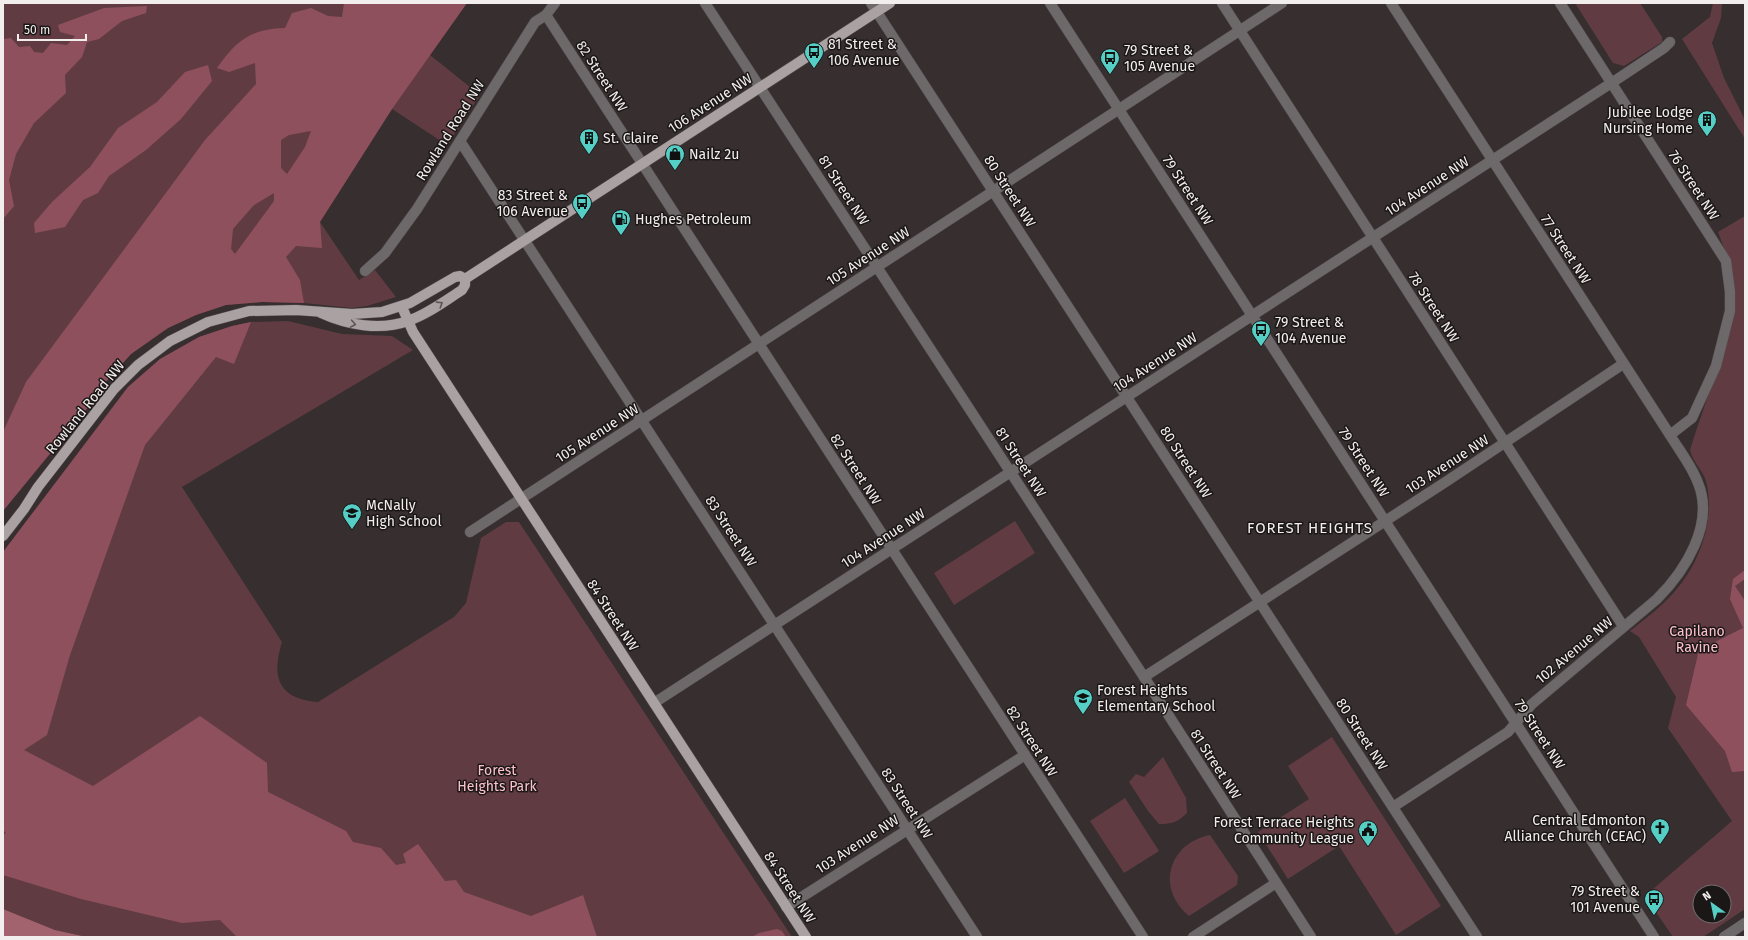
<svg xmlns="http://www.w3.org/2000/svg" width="1748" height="940" font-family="'Fira Sans',sans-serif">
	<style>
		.green { fill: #603c42; fill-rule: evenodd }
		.forest { fill: #8e505c; fill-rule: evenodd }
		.water { fill: #a3636e }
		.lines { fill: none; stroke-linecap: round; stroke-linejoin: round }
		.minor-casing { stroke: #544d4e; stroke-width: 11 }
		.major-casing { stroke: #544d4e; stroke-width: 11 }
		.minor { stroke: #6d696a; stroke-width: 10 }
		.major { stroke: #aaa1a2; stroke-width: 10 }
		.oneway { stroke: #5b5556 }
		.labels { text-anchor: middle; stroke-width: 3; stroke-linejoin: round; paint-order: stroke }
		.poi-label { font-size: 14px; fill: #f3eeee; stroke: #1b1717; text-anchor: start }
		.street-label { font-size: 14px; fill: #f3eeee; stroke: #1b1717 }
		.park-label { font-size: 14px; fill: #fdc2cb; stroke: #1b1717 }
		.neighbourhood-label { font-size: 15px; letter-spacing: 1px; fill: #f3eeee; stroke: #1b1717 }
	</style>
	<rect width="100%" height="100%" fill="#362e2f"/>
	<g class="green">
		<polygon points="3,3 467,3 430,55 480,95 447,145 392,109 320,222 359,280 375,270 396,297 367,306 352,308 304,303 262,302 226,305 196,315 168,328 131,354 102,386 89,406 3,511"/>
		<polygon points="1575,3 1640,3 1662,37 1662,42 1624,66 1613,63"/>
		<polygon points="1713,3 1722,3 1721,18 1712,43 1724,78 1745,120 1745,139 1682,39 1710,17"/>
		<path d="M1745 216V909L1703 937H1673L1645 896 1732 821 1668 728 1676 697 1639 637 1630 631C1646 618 1663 606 1676 590 1700 562 1714 522 1707 485 1705 472 1693 463 1690 450 1712 380 1748 304 1718 232ZM1700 892H1724V916H1700Z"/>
		<path d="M288 321 342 334 392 336 413 350 182 487 282 642C271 677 278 699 318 702L454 617 466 603 481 538 506 522H519L792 937H87L55 930 3 909V552L128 387 160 359 199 337 232 326 251 322Z"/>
		<polygon points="1015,521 1035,553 954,605 934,573"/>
		<polygon points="1332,737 1441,906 1396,935 1339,846 1288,879 1258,832 1309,799 1288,766"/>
		<path d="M1163 757 1186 798 1187 813C1178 822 1172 824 1159 824L1148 811 1129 782 1136 774 1144 777Z"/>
		<polygon points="1125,798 1159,851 1124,873 1090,821"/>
		<path d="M1210 835 1238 876 1237 885 1189 916C1155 888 1169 843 1210 835Z"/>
	</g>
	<g class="forest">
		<path d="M344 3H467L392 109 320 222 322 248 296 246 286 257 300 280 304 303 262 302 226 305 196 315 168 328 131 354 102 386 89 406 3 511V432L26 382 205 140 256 84 255 63 229 72 217 68C236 41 250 29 285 28L292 13 311 8 328 16 342 17ZM311 131 305 147 287 174 281 168V140L289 135ZM274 193V201L235 254 231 249 233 229 254 205Z"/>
		<polygon points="147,6 146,13 122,21 99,39 87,42 82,57 65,75 66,93 34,123 16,154 9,180 14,206 3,219 3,39 11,38 19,47 30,46 34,52 43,53 51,43 67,45 75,36 60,32 58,25 104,8"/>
		<polygon points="208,65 212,81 181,119 146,150 109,176 98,193 83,200 65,227 35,233 34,223 52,202 90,167 118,128 157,102 185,72"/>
		<polygon points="251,322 234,364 216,357 145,445 70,655 47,735 24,750 93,786 200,716 267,763 268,792 346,831 353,842 381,848 396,865 406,863 403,854 418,844 445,881 456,880 464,892 531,916 583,895 597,937 237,937 220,920 182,923 81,899 3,875 3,835 6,833 3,830 3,552 128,387 160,359 199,337 232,326"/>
		<polygon points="1745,570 1745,579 1735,586 1745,601 1745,771 1732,772 1725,751 1686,705 1699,650 1743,628 1730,599 1733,579"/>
		<polygon points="777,929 782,931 786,937 752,937 759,933"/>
	</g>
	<polygon class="water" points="3,909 55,930 87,937 3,937"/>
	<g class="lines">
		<defs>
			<g id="minor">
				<polyline points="705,3 1144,677 1311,937"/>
				<polyline points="871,3 1477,937"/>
				<polyline points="1050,3 1654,937"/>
				<polyline points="1222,3 1623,626"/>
				<path d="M1391 3 1670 435C1679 450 1692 466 1698 483 1715 524 1685 571 1657 599L1532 704 1508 732 1393 807"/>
				<polyline points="1560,3 1726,261 1730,292 1730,311 1716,366 1692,418 1670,435"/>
				<path d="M546 15C745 323 944 630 1143 937"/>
				<polyline points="460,141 977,937"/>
				<polyline points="365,271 385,253 417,209 535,22 546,15 555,3"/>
				<polyline points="470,532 1282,3"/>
				<polyline points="1144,677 1444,483 1623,364"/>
				<polyline points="654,703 1619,78 1664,48 1670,42"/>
				<polyline points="786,907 1025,755"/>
				<polyline points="1193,937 1276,883"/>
				<polyline points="1724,937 1745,923"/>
			</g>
			<g id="major">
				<polyline points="465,279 890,3"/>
				<polyline points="402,307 413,332 806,937"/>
				<path d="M321 313C347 325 380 331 408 321 428 314 445 301 462 290L465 285V279"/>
				<polyline points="3,536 24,509 38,487 114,389 138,365 170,341 208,322 249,311 296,310 352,314 382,312 410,303 455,277 460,276 465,279"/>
			</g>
		</defs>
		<use href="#minor" class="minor-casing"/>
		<use href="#major" class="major-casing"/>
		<use href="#minor" class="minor"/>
		<use href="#major" class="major"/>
	</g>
	<defs><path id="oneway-chevron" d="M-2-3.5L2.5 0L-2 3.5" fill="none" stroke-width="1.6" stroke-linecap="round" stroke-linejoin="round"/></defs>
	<g class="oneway">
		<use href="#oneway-chevron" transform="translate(440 304) rotate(-32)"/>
		<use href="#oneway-chevron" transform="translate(353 324) rotate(10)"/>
	</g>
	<defs>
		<symbol id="bus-pin" viewBox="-11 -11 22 30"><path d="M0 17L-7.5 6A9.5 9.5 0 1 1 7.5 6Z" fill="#55cec5" stroke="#1b1717"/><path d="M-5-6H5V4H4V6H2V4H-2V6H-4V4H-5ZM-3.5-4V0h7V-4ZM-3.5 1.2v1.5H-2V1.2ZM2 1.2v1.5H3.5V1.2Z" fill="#111"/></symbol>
		<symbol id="building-pin" viewBox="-11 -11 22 30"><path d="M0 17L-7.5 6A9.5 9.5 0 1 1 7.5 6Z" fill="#55cec5" stroke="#1b1717"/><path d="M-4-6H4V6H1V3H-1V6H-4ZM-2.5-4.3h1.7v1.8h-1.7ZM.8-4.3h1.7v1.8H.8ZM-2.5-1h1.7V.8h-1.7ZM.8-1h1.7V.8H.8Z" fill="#111"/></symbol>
		<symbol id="shop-pin" viewBox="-11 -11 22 30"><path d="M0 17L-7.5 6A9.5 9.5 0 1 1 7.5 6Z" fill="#55cec5" stroke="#1b1717"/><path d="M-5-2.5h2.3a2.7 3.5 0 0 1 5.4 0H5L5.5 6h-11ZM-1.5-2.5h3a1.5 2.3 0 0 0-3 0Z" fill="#111"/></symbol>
		<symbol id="fuel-pin" viewBox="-11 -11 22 30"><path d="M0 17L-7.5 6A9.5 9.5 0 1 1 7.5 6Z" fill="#55cec5" stroke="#1b1717"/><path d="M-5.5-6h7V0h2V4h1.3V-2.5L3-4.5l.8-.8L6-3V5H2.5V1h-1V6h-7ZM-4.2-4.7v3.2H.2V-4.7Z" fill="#111"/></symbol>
		<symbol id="school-pin" viewBox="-11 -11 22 30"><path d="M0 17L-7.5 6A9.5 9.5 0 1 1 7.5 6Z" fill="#55cec5" stroke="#1b1717"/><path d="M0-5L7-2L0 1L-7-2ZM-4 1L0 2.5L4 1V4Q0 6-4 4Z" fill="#111"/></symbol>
		<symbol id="church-pin" viewBox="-11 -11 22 30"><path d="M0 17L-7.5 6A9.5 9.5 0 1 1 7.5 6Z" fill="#55cec5" stroke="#1b1717"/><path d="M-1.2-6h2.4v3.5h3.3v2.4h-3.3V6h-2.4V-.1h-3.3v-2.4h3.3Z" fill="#111"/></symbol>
		<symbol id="civic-pin" viewBox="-11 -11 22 30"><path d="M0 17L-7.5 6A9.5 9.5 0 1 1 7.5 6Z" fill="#55cec5" stroke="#1b1717"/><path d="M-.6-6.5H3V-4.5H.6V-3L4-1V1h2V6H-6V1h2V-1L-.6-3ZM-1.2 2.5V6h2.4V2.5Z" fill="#111"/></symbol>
	</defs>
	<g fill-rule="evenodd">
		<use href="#bus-pin" x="803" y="41" width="22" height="30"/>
		<use href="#bus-pin" x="1099" y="47" width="22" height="30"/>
		<use href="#building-pin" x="1696" y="109" width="22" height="30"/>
		<use href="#building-pin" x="578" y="127" width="22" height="30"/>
		<use href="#shop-pin" x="664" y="143" width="22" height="30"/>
		<use href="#bus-pin" x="571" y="192" width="22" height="30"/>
		<use href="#fuel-pin" x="610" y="208" width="22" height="30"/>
		<use href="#bus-pin" x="1250" y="319" width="22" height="30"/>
		<use href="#school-pin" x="341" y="502" width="22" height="30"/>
		<use href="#school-pin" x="1072" y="687" width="22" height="30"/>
		<use href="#church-pin" x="1649" y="817" width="22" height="30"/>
		<use href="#civic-pin" x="1357" y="819" width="22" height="30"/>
		<use href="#bus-pin" x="1643" y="888" width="22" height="30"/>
	</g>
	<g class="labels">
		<g class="poi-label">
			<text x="828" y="49">81 Street &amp;<tspan x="828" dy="16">106 Avenue</tspan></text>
			<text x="1124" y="55">79 Street &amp;<tspan x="1124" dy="16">105 Avenue</tspan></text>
			<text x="1693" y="117" text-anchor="end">Jubilee Lodge<tspan x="1693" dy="16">Nursing Home</tspan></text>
			<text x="603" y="143">St. Claire</text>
			<text x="689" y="159">Nailz 2u</text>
			<text x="568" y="200" text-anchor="end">83 Street &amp;<tspan x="568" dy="16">106 Avenue</tspan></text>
			<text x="635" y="224">Hughes Petroleum</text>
			<text x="1275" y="327">79 Street &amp;<tspan x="1275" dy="16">104 Avenue</tspan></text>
			<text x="366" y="510">McNally<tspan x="366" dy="16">High School</tspan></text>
			<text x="1097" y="695">Forest Heights<tspan x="1097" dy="16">Elementary School</tspan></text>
			<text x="1646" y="825" text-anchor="end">Central Edmonton<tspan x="1646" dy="16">Alliance Church (CEAC)</tspan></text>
			<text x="1354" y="827" text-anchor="end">Forest Terrace Heights<tspan x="1354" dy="16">Community League</tspan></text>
			<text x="1640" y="896" text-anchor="end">79 Street &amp;<tspan x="1640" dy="16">101 Avenue</tspan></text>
		</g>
		<g class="street-label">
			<text transform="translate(602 76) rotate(57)" y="5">82 Street NW</text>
			<text transform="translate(710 103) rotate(-33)" y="5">106 Avenue NW</text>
			<text transform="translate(450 130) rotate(-58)" y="5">Rowland Road NW</text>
			<text transform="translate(1694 185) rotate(57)" y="5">76 Street NW</text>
			<text transform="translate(1427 186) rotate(-33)" y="5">104 Avenue NW</text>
			<text transform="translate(844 190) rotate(57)" y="5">81 Street NW</text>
			<text transform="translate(1188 190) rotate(57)" y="5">79 Street NW</text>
			<text transform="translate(1010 191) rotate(57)" y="5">80 Street NW</text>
			<text transform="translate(1566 249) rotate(57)" y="5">77 Street NW</text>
			<text transform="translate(868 256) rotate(-33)" y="5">105 Avenue NW</text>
			<text transform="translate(1434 307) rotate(57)" y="5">78 Street NW</text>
			<text transform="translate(1155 362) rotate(-33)" y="5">104 Avenue NW</text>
			<text transform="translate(85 407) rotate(-51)" y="5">Rowland Road NW</text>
			<text transform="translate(597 433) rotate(-33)" y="5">105 Avenue NW</text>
			<text transform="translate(1021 462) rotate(57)" y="5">81 Street NW</text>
			<text transform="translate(1186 462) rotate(57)" y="5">80 Street NW</text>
			<text transform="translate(1364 462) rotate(57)" y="5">79 Street NW</text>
			<text transform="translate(1447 464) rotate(-33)" y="5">103 Avenue NW</text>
			<text transform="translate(856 469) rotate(57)" y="5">82 Street NW</text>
			<text transform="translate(731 531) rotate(57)" y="5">83 Street NW</text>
			<text transform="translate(883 538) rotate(-33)" y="5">104 Avenue NW</text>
			<text transform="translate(613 615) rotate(57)" y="5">84 Street NW</text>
			<text transform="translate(1574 650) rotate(-40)" y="5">102 Avenue NW</text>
			<text transform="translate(1362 734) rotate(57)" y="5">80 Street NW</text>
			<text transform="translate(1540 734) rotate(57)" y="5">79 Street NW</text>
			<text transform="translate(1032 741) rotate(57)" y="5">82 Street NW</text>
			<text transform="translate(1216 764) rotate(57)" y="5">81 Street NW</text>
			<text transform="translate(907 803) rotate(57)" y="5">83 Street NW</text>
			<text transform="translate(857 844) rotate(-33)" y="5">103 Avenue NW</text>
			<text transform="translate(790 887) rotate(57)" y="5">84 Street NW</text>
		</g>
		<g class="park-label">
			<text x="1697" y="636">Capilano<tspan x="1697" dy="16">Ravine</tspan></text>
			<text x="497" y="775">Forest<tspan x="497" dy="16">Heights Park</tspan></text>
		</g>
		<g class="neighbourhood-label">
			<text x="1310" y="533">FOREST HEIGHTS</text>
		</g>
	</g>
	<rect width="1748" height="940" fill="none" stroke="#f3eeee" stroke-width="8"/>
	<g transform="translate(1712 904) rotate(327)"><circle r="19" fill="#1b1717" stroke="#716d6d"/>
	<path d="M0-3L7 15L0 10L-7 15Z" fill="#55cec5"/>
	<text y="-6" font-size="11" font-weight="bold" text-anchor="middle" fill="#f3eeee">N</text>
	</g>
	<path d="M18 34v6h68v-6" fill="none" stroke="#f3eeee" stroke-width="2"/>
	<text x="24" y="34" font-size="12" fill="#f3eeee" stroke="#1b1717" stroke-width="3" paint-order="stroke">50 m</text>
</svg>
